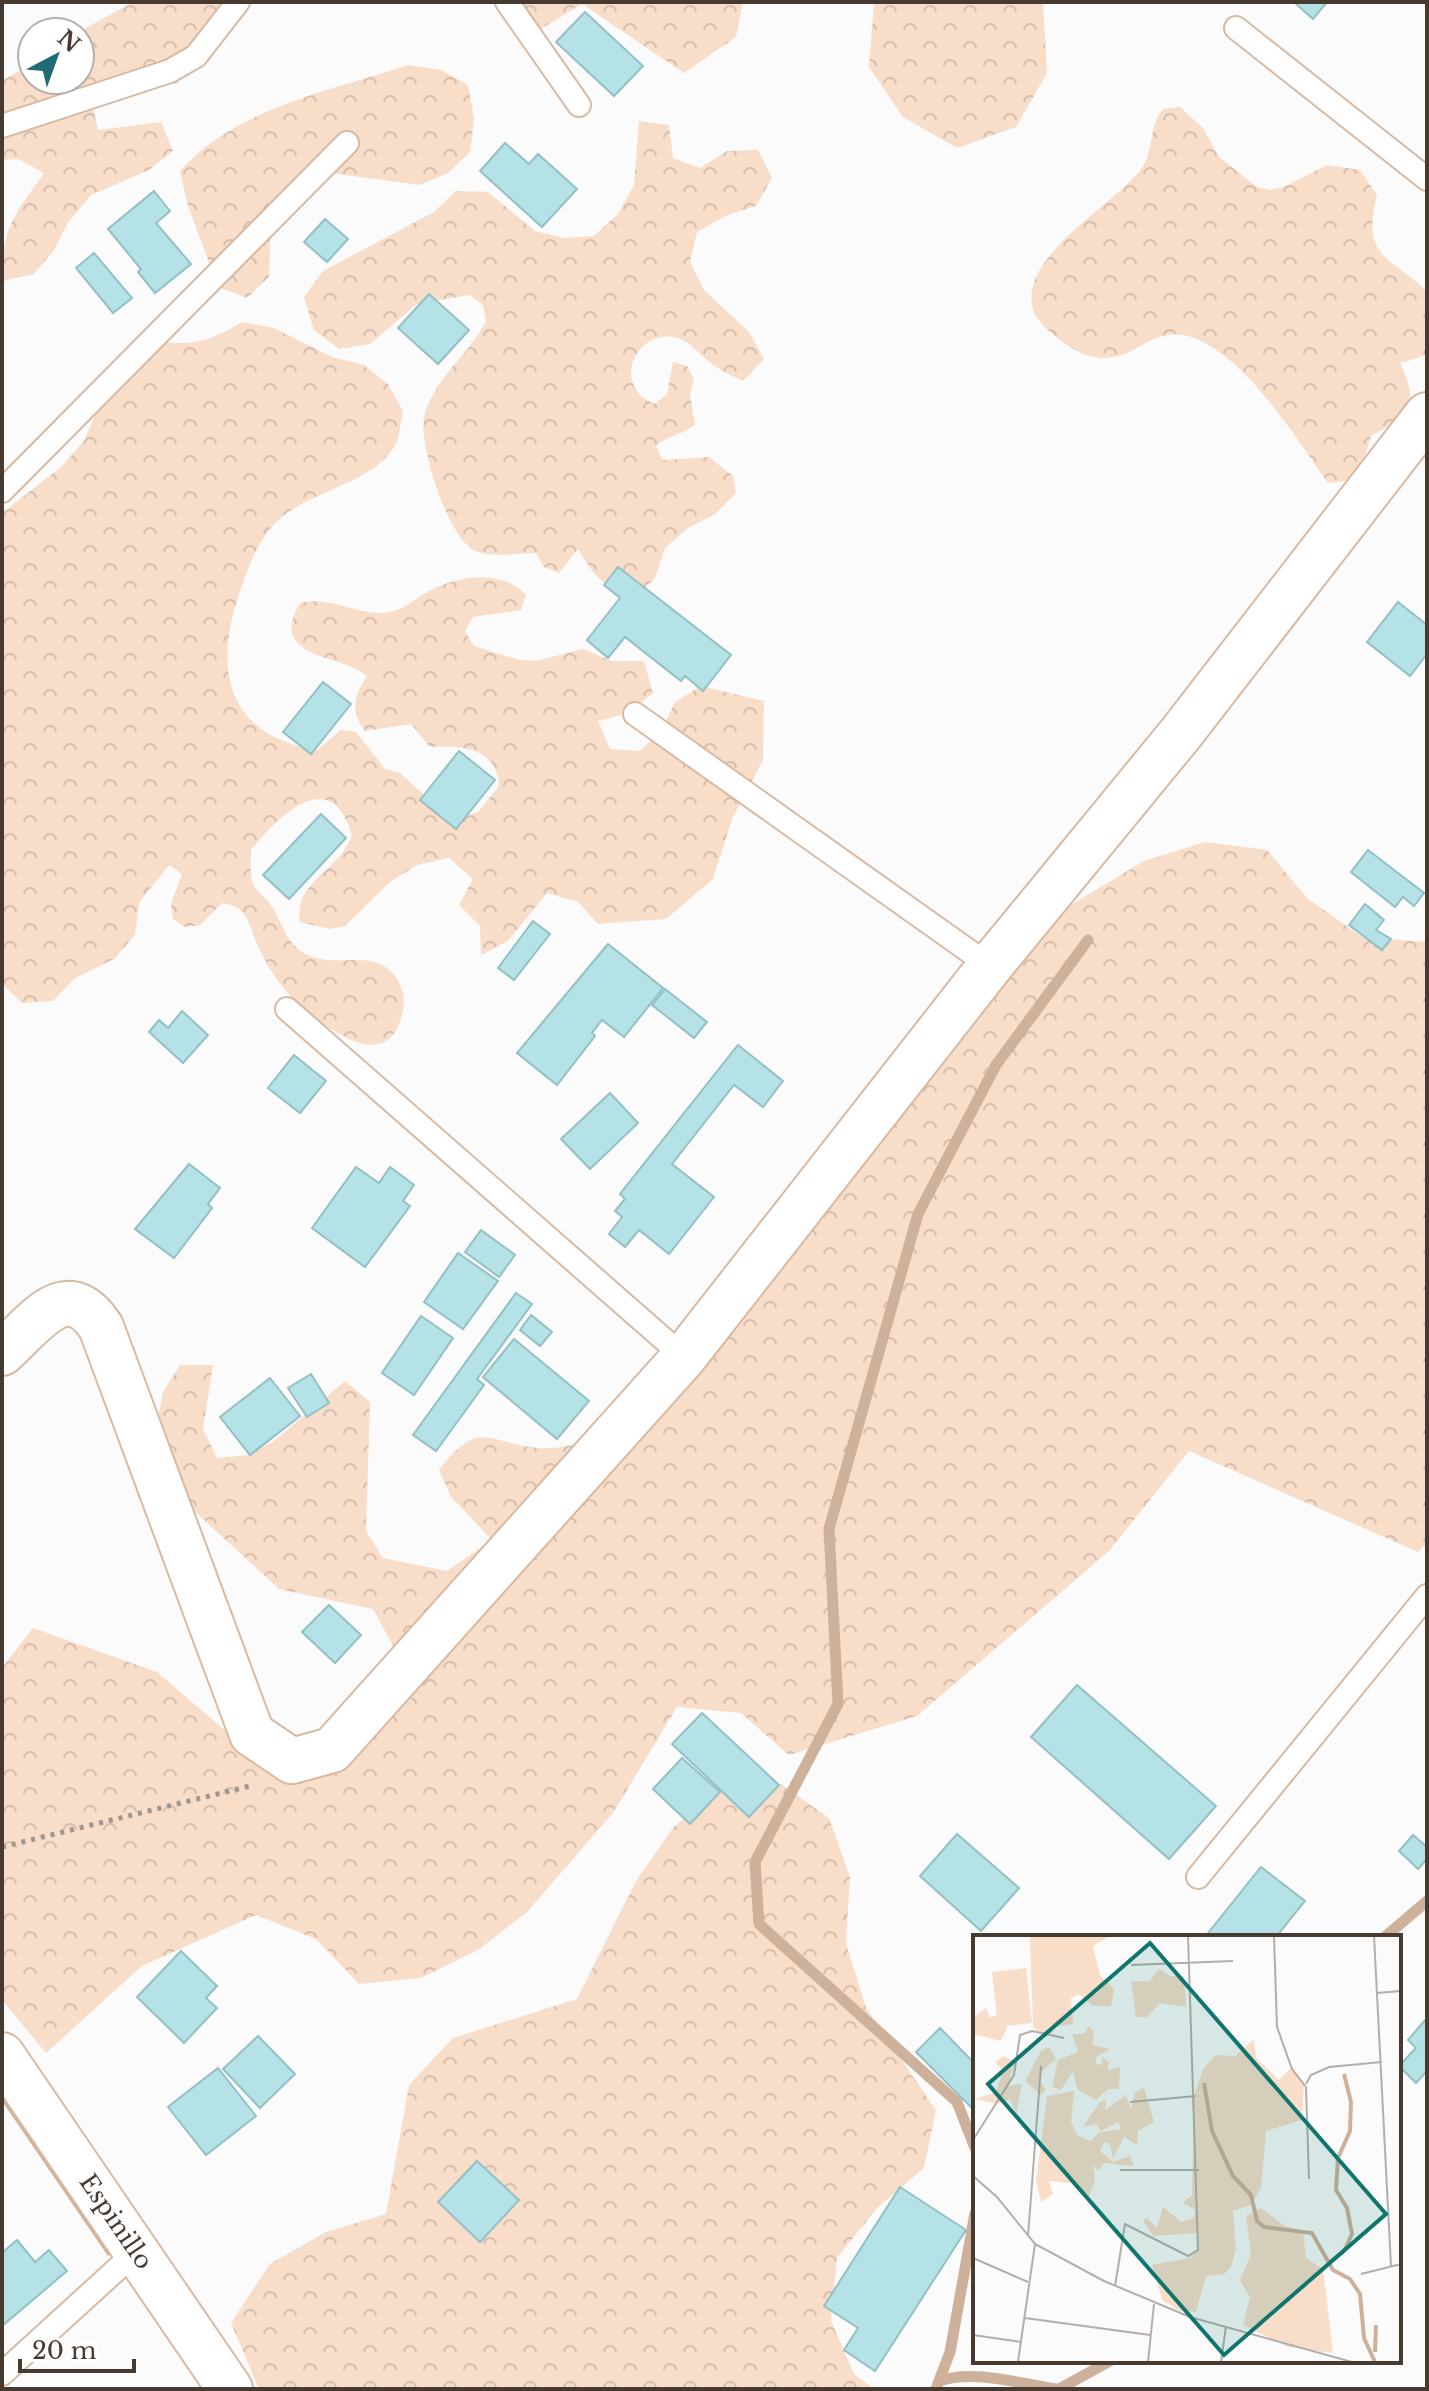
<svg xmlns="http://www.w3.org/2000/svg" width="1429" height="2391" font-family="'Libre Baskerville',serif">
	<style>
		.forest { fill: url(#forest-crowns) }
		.water { fill: #ceb19b }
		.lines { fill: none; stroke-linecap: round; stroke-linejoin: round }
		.stream { stroke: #ceb19b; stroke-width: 11 }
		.building { fill: #b4e2e7; stroke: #93c0c5; stroke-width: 2 }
		.service-casing { stroke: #d8b9a1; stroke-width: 26 }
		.minor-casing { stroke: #d8b9a1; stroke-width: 48 }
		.path { stroke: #9d9691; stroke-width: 5; stroke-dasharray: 4 6; stroke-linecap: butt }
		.service { stroke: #fff; stroke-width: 22 }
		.minor { stroke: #fff; stroke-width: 44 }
		.labels { text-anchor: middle; stroke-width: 8; stroke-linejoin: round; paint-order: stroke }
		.street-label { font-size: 24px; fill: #473a30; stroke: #fff }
		.inset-river { fill: none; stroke: #ceb19b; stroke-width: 4 }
		.inset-road { fill: none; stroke: #b3aeaa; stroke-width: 2 }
		.view { fill: #0f766e; fill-opacity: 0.15; stroke: #0f766e; stroke-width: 4 }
		.inset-edge { fill: none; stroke: #473a30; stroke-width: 4 }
	</style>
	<defs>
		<pattern id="forest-crowns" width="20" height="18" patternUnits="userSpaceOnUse" patternTransform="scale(2)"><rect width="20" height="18" fill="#f8ddc9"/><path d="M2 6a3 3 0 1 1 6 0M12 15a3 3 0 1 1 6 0" fill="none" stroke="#d6bead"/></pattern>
	</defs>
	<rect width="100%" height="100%" fill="#fbfbfb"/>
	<g class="forest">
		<path d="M133 2H235L187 54 177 83 91 98 98 130 161 122 173 151 149 170 91 195 69 221 54 250 34 274 2 281C2 226 14 216 44 173L18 159 2 160V81L32 63V80H80L79 32Z"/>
		<polygon points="503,2 743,2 736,37 684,73 582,4 529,36"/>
		<polygon points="874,2 1043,2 1047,73 1016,127 957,148 903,117 869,67"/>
		<path d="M408 65 441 70 468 85 474 119 470 152 448 173 420 185 331 173 271 212 269 277 247 298 218 287 187 203 180 171C235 108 331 91 408 65Z"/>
		<path d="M1180 107 1203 128 1219 157 1257 187 1271 190 1286 186 1327 165 1360 170 1377 195C1362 257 1386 254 1427 291V355L1400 363C1420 408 1413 413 1371 436L1358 479 1328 483C1295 437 1251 364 1199 340 1154 320 1141 359 1102 358 1082 357 1064 344 1049 331 985 275 1113 208 1141 169 1155 150 1148 127 1163 109Z"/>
		<path d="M639 121 669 125 673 158 700 168 727 151 758 150 772 178 756 206 725 216 697 232 690 262 704 290 749 332 764 359 743 381C733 376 723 372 715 366 701 357 691 340 674 337 634 331 611 387 655 404L667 394 673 362 687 366 694 379 690 394 695 425C682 435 668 435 656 446L663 460 709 457 733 476 736 493 715 514 688 528 665 548 655 578 636 597C602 586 597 580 578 549L559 573 544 567 536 553C517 553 493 558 475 551 448 539 416 439 425 413 437 376 468 355 486 322L483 305 470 295 417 304 370 344 339 349 314 330 304 297 323 271 434 212 456 191 488 192 535 231 564 238 594 236 618 214 634 185Z"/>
		<path d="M242 322 274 328 332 357 364 365 388 384 403 411C401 421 400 432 397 441 377 487 301 489 270 529 255 548 248 568 241 589 213 666 224 735 317 750L341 730 356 732 385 769 400 773 437 807 465 817 479 811 499 786C497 747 462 746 430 747L411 724 365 731C350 711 354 695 367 676 341 653 267 660 300 603 330 596 350 612 379 613 401 614 416 597 435 588 463 575 504 570 526 595L521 610 473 617 465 631 474 646 519 660 536 661 583 649 612 661H644L653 693 629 713 598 721 610 749 640 751 661 731 675 702 701 686 764 701 763 760 732 819 713 879 666 919 598 924 578 902 547 893 508 941 481 955 480 926 459 905 473 879 449 858 417 865 390 882 345 926 330 929 300 922C293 881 340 871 352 835 330 763 279 816 251 850 251 860 250 871 252 881 254 889 265 897 270 904 284 923 285 946 310 956 339 968 373 948 395 976 403 987 405 997 403 1010 391 1072 340 1037 310 1014 289 998 268 970 258 946 252 934 250 918 239 909 234 905 227 904 222 903L200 925 185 927 173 919 171 904 182 874 169 865 139 903 135 935 114 959 75 978 53 1001 22 1003 2 984V513L61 467 84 441 108 385 150 341C190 346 208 343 242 322Z"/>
		<path d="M1205 842 1267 850 1307 898 1362 937 1427 942V1543L1418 1552 1189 1451 1109 1551 917 1716 789 1755 741 1713 677 1707 613 1813 527 1912 478 1950 421 1978 359 1984 316 1939 256 1915 142 1966 46 2053 2 2000V1668L33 1628 157 1672 250 1752H320L402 1662 373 1609 279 1589 166 1485 157 1422 163 1392 180 1365H213L203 1429 217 1458 248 1455 274 1441 345 1381 370 1402 366 1531 383 1558 447 1571 492 1540 451 1497 439 1470C478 1419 487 1442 537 1448 556 1450 580 1443 599 1440L981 959 1144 861Z"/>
		<polygon points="781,1784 829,1818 850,1877 846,1943 866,2008 936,2110 924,2168 877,2208 837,2258 831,2321 854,2374 874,2389 259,2389 231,2323 270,2264 326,2232 386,2214 409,2085 453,2038 577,1999 636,1881 673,1828 718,1786"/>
	</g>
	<polygon class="water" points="2,2093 111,2254 108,2256 2,2101"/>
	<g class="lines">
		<g class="stream">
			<polyline points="1385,1937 1427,1901"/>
			<polyline points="975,2148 957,2102 759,1924 755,1862 838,1704 829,1529 918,1214 996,1065 1088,940"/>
			<path d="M939 2381C974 2369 1021 2384 1056 2389"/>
			<polyline points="936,2389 950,2352 975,2213"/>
			<polyline points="1059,2389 1110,2361"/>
		</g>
	</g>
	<g class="building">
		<polygon points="1294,2 1327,2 1313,19"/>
		<polygon points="585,12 643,66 614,96 556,42"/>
		<polygon points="505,143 529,164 538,154 577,189 542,227 480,171"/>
		<polygon points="154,191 170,211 156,223 191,264 155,293 138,272 141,269 108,229"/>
		<polygon points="325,219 348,239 327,262 304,242"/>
		<polygon points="94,253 132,298 113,313 76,268"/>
		<polygon points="429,294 469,330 438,364 398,328"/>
		<polygon points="618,567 731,655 703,691 685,676 681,681 625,637 608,658 587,640 620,598 604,585"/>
		<polygon points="1398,602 1427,625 1427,654 1410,676 1367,642"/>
		<polygon points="323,682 351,704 311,754 283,732"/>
		<polygon points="459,751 495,780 456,829 420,800"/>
		<polygon points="321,814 346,838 289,899 263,875"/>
		<polygon points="1368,850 1424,893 1414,906 1403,897 1395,907 1351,872"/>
		<polygon points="1365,904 1384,920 1376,930 1391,939 1382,950 1349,925"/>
		<polygon points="533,921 550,934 514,980 498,968"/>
		<polygon points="608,944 663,988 624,1037 602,1020 592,1033 595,1036 557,1085 517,1053"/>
		<polygon points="665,989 707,1022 694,1038 652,1005"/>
		<polygon points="182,1011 208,1035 183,1063 149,1032 159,1020 168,1028"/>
		<polygon points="738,1045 783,1081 763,1107 734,1085 672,1164 714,1197 669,1254 639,1230 625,1247 609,1234 622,1217 615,1211 625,1199 620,1194"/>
		<polygon points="294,1055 326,1081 300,1113 268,1088"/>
		<polygon points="610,1093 638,1123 590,1169 561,1139"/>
		<polygon points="189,1164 220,1188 208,1204 212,1208 174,1258 135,1229"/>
		<polygon points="356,1167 379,1183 390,1167 414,1185 403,1201 410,1206 365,1267 312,1228"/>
		<polygon points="481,1230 515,1255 499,1277 465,1252"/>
		<polygon points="458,1253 498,1281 463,1329 424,1302"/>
		<polygon points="516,1293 532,1304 477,1379 484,1385 436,1451 413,1435"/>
		<polygon points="531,1315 552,1332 540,1346 520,1330"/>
		<polygon points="421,1316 453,1338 414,1395 382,1373"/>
		<polygon points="514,1339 589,1401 557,1439 483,1377"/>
		<polygon points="311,1374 329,1403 307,1417 288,1388"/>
		<polygon points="270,1378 300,1416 250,1455 220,1417"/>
		<polygon points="329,1605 361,1635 335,1663 302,1632"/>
		<polygon points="1077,1685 1216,1806 1169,1859 1031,1737"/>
		<polygon points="702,1713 779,1785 749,1817 672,1744"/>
		<polygon points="682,1758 720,1792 690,1824 653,1789"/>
		<polygon points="957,1834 1019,1888 981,1931 920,1876"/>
		<polygon points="1413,1835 1427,1847 1427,1859 1418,1869 1399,1851"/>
		<polygon points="1261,1867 1305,1901 1276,1937 1205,1937"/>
		<polygon points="181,1951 217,1986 206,1998 217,2008 184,2043 137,1997"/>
		<polygon points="1426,2019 1427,2071 1416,2083 1399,2066 1416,2048 1408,2040"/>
		<polygon points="940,2028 975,2064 975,2111 916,2052"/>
		<polygon points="258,2036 295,2074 260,2108 223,2069"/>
		<polygon points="218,2068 256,2116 206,2155 168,2107"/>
		<polygon points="477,2161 519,2200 480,2242 438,2202"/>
		<polygon points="900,2187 966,2230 875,2371 844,2350 858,2328 824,2306"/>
		<polygon points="17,2240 35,2262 49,2250 67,2271 2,2326 2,2253"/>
	</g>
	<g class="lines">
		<defs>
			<g id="service">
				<polyline points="507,2 579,105"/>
				<polyline points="1236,28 1427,179"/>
				<polyline points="2,126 170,71 196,56 238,2"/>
				<polyline points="2,491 347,143"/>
				<polyline points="635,714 990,966"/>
				<polyline points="287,1009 684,1357"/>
				<polyline points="1198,1877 1427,1596"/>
				<polyline points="2,2374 138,2250"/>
			</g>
			<g id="minor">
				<path d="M2 1353C35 1324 66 1274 101 1327L252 1734 292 1761 332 1750 684 1357 990 966 1182 732 1427 415"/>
				<path id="s1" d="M2 2055 230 2389"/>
			</g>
		</defs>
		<use href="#service" class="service-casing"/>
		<use href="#minor" class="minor-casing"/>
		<polyline class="path" points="2,1847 254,1785"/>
		<use href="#service" class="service"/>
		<use href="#minor" class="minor"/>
	</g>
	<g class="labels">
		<g class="street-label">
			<text dy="8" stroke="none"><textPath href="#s1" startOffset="202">Espinillo</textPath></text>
		</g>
	</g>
	<g transform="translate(973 1935)">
		<rect width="428" height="428" fill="#fbfbfb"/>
		<path d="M57 1H137L120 11 127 40 141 54 138 71H120L106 59 98 63 100 89 81 92 78 101 67 98 60 92ZM186 34 197 41H211L213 72 187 68 174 82H163L158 46H176ZM13 73 17 83 30 77 34 93 28 106 0 99V83ZM116 91 121 97 119 110 137 114 123 122V129L129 130V122L136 128 134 135 147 132 146 154H135L123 165 104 154 100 136 88 155 79 152 85 125 105 117 99 99H111ZM281 104 283 123 306 145 319 132 331 148 329 185 293 196 288 253 278 270 260 276 263 314 258 332 251 339 233 341 223 377 205 375 189 365 179 330 216 323 224 316 225 298 180 301 170 286 174 283 184 293 190 272 208 287 221 283 222 275 210 268 219 260 221 161 230 134 243 120 262 121ZM76 112 83 124 69 136 66 146 73 154 68 160 52 146 68 116ZM30 121 42 126 35 151 49 149 43 181 37 164 25 169 2 164 23 157 30 136 22 127ZM171 153 181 187 165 196 164 210 151 202 140 224 137 209 131 207 127 216 140 227 157 221 161 231 131 228 125 236 120 230 122 246 116 261 99 248 76 246 80 259 68 267 63 246 74 161 101 156 98 187 104 200 117 206 127 197 149 194 145 187 128 196 123 189 110 192 127 167 133 164 132 175 153 160 158 174 162 157ZM288 273 312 291 330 296 333 323 350 334 360 418 315 412 270 390 277 362 267 345 278 319 273 281Z" fill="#f8ddc9"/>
		<path d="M53 33 59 88 25 92 19 37Z" fill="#f8ddc9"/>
		<path class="inset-river" d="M231 148 239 196 260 241 278 260 284 286 291 292 339 298 360 335 377 344 387 359 391 403 402 427M357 327 371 316 379 299 374 273 363 255 365 223 377 196 378 167 371 139M402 417 403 390"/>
		<path class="inset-road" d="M301 1 304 92 319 134 333 152 336 244M401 1 418 331M158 30 260 26M404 58 428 56M333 149 338 140 356 132 409 127M157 167 223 161M0 205 41 140 47 100 59 96 91 103M147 235H226M0 241 24 262 62 309 131 346 217 382 379 427M55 301 68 131M0 323 55 347M388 339 428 329M142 351 152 289 215 321 225 315 215 1M52 383 177 400M0 400 48 407M45 427 62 309M175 427 181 369M248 427 253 391"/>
		<path class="view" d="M177 8 413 279 251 420 15 149Z"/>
		<rect width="428" height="428" class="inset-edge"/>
	</g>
	<rect width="1429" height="2391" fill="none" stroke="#473a30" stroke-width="8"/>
	<g transform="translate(56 56) rotate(41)"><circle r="38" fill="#ffffff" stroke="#b5b0ac" stroke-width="2"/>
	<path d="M0-6L14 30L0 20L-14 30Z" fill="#216c74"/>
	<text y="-12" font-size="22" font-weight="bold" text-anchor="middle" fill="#473a30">N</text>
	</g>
	<path d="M20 2359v12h114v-12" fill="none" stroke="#473a30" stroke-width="4"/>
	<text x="32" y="2359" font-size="24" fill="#473a30" stroke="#ffffff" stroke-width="6" paint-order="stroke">20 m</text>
</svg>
